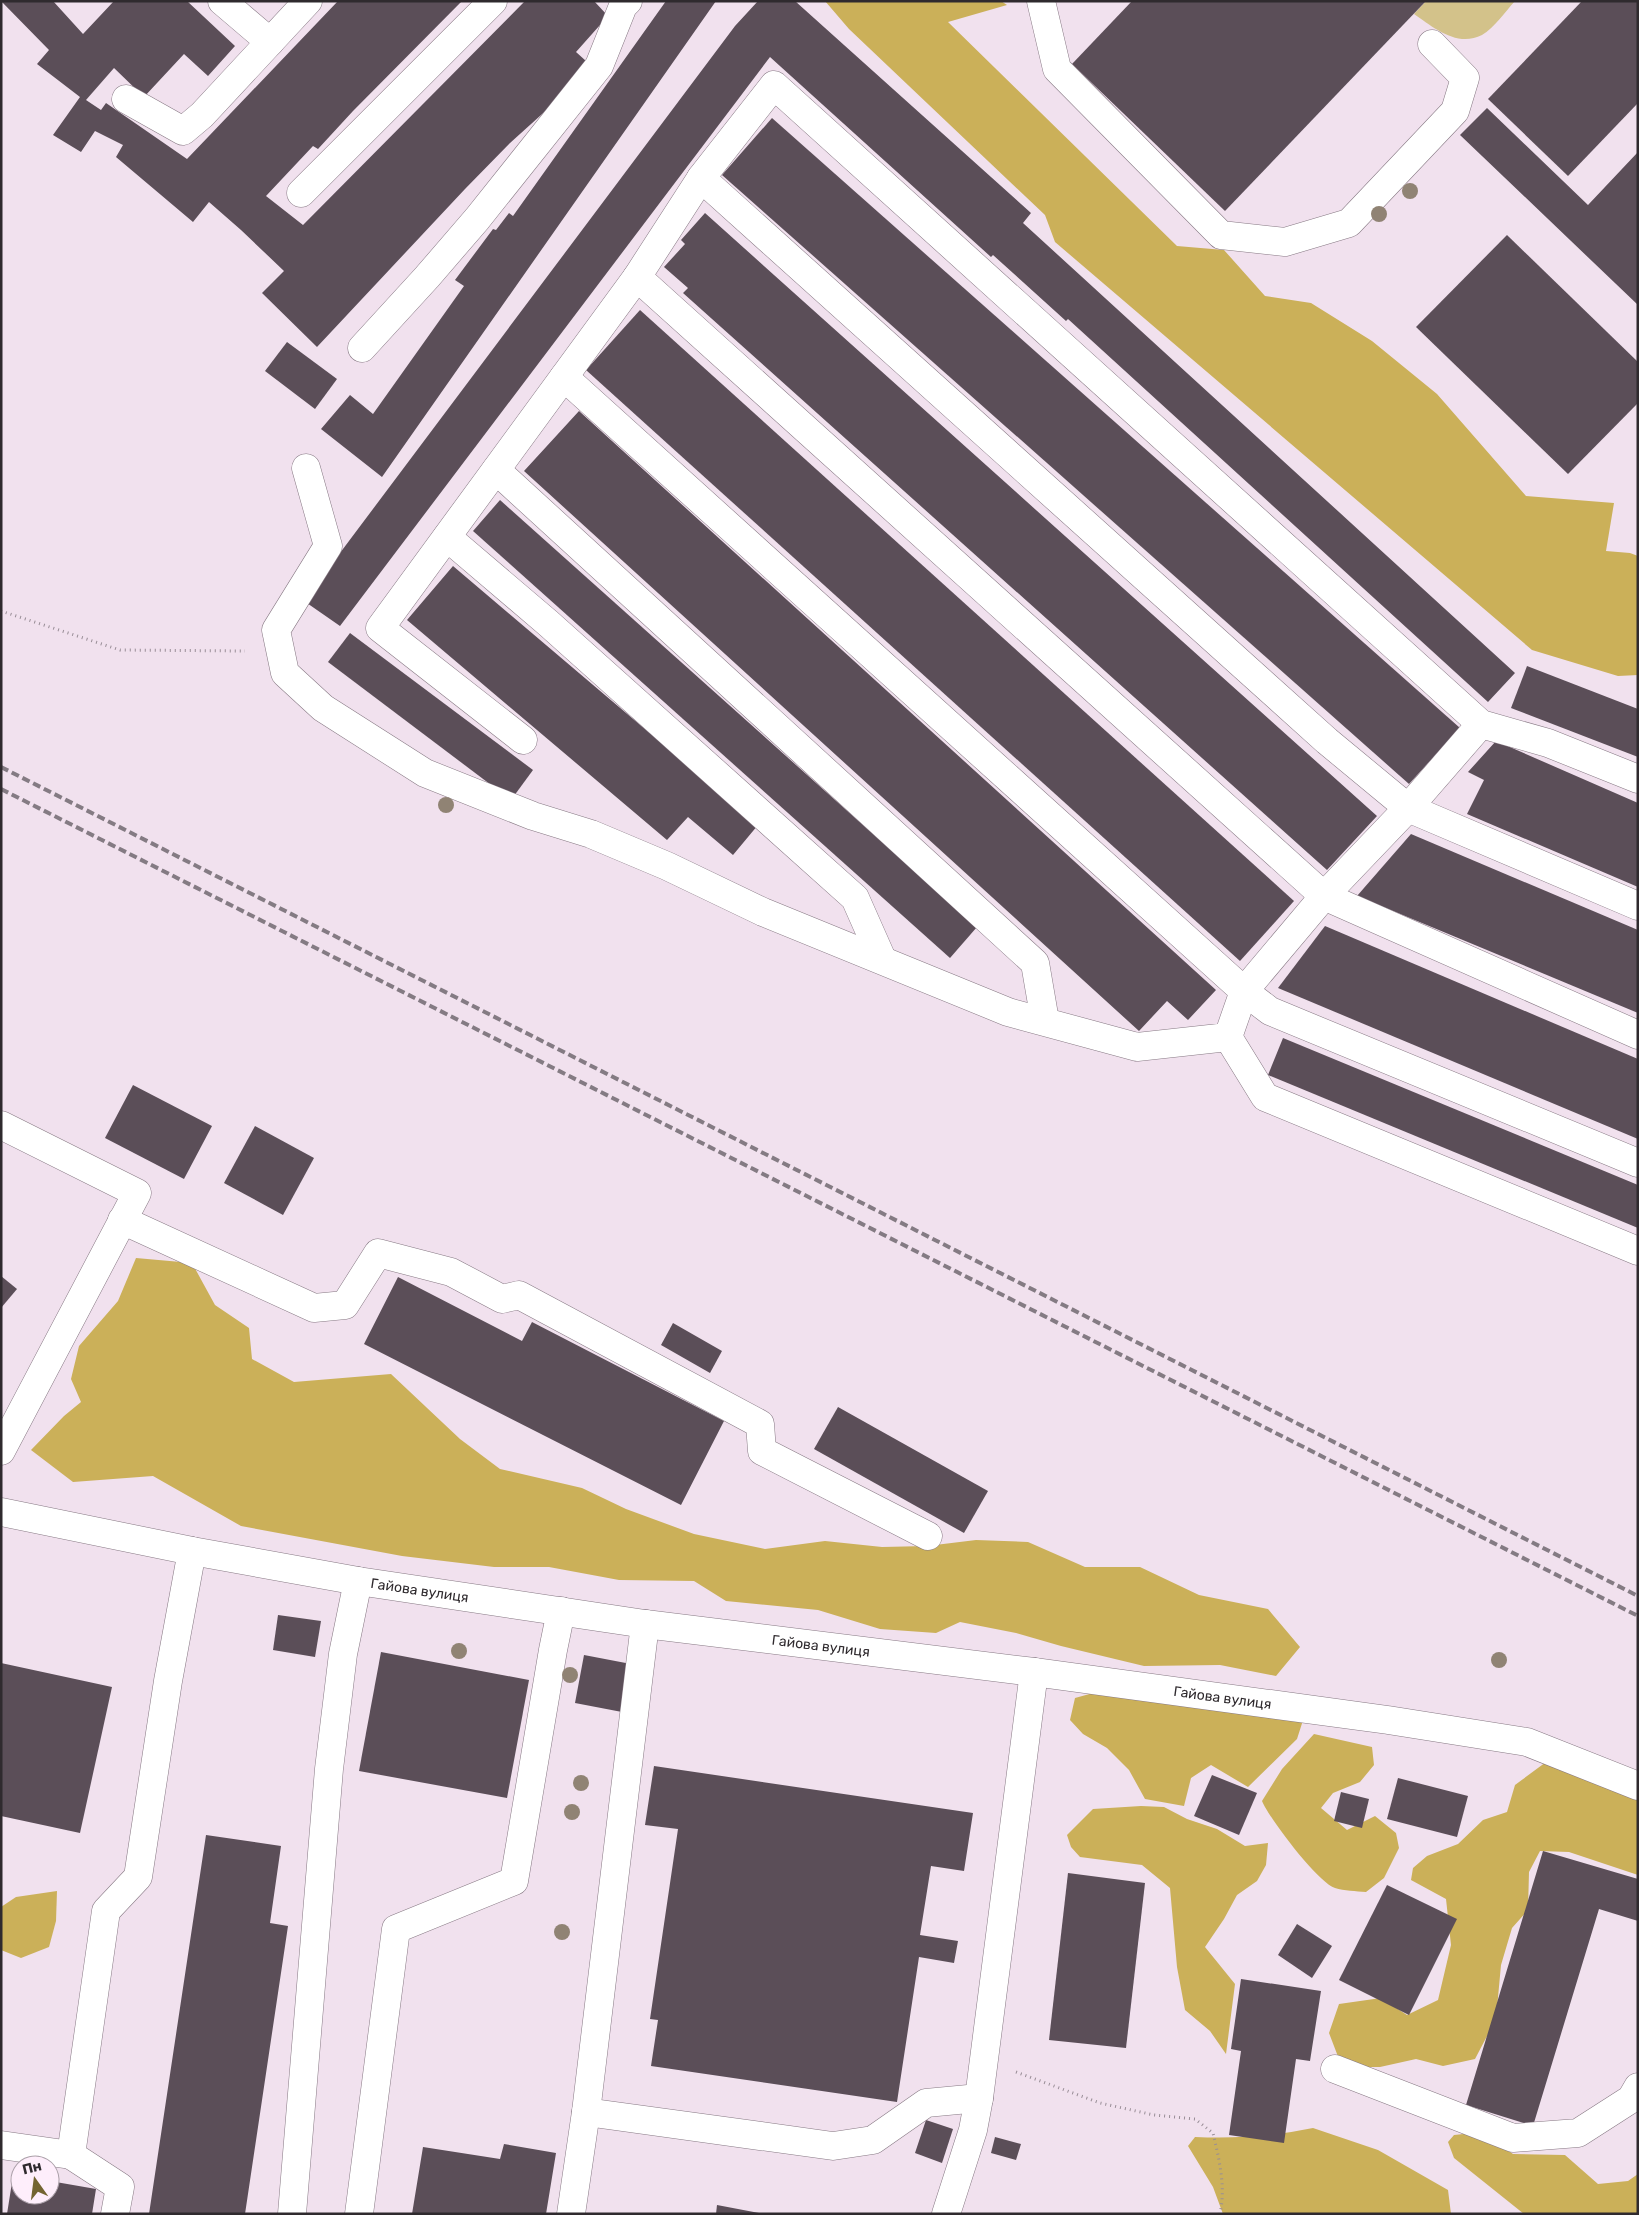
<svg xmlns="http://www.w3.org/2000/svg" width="1639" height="2215" font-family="Rubik,sans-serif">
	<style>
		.green { fill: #d3c28a }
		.forest { fill: #cbb059 }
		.building { fill: #5b4e58 }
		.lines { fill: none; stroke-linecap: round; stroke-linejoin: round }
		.minor-casing { stroke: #877984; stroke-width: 29 }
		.path { stroke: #988d96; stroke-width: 3; stroke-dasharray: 1 4; stroke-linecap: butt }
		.minor { stroke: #fff; stroke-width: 28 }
		.rail { stroke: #847b83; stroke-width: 4; stroke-dasharray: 8 4; stroke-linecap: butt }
		.tree { fill: #908374 }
		.labels { text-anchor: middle; stroke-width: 5; stroke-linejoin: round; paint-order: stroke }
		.street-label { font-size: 14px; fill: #2f2a2e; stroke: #feeefb }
	</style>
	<rect width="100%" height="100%" fill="#f1e1ee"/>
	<path class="green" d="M1426 1H1515C1505 12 1494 28 1482 35 1457 48 1433 27 1414 14Z"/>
	<g class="forest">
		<polygon points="825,1 1001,1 1007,5 948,22 1177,246 1224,250 1265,296 1311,303 1372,341 1437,394 1526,496 1614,503 1606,551 1630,553 1638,556 1638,675 1618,676 1532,650 1055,242 1045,215 849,29"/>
		<polygon points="136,1258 192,1263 215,1305 249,1328 252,1359 294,1382 391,1374 460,1439 500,1469 582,1488 626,1509 694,1534 765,1549 825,1541 882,1547 927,1546 976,1540 1028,1542 1085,1567 1140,1567 1199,1595 1268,1609 1300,1647 1276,1676 1220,1665 1144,1666 1061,1646 1016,1633 960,1622 936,1633 880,1629 818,1610 726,1601 694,1581 619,1580 549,1567 494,1567 402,1556 241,1526 153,1476 73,1482 31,1450 64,1416 81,1402 71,1379 79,1346 118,1301"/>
		<polygon points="1126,1684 1305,1714 1297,1739 1248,1787 1211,1765 1191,1778 1184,1806 1145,1799 1129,1770 1107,1748 1083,1734 1070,1720 1075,1698"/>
		<path d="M1314 1734 1372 1747 1374 1765 1360 1782 1333 1793 1321 1808 1347 1830 1375 1816 1396 1833 1399 1848 1384 1878 1366 1892C1356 1891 1344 1891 1335 1888 1318 1883 1269 1818 1262 1801L1282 1769Z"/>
		<polygon points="1557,1754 1638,1773 1638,1875 1569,1852 1540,1851 1529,1872 1528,1910 1512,1928 1501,1965 1496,2019 1475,2059 1443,2066 1416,2059 1380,2067 1342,2067 1329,2033 1339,2004 1381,1998 1407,2015 1438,2000 1451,1945 1446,1899 1411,1880 1413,1868 1427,1856 1458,1844 1483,1820 1507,1812 1515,1785"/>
		<polygon points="1141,1806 1164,1807 1187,1819 1217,1829 1245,1846 1268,1843 1266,1865 1257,1881 1237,1895 1224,1919 1205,1947 1235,1984 1226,2054 1210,2031 1185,2010 1177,1967 1170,1888 1142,1865 1080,1857 1071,1847 1067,1835 1093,1809"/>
		<polygon points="57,1891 56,1921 49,1947 21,1958 1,1950 1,1907 16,1897"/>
		<path d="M1313 2128 1378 2150 1448 2190 1451 2214H1223L1213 2187 1188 2146 1195 2137C1236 2139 1273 2136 1313 2128Z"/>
		<polygon points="1483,2132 1513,2154 1565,2155 1598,2184 1628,2181 1638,2174 1638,2214 1524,2214 1454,2158 1448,2142 1454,2135"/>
	</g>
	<g class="building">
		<polygon points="1,1 53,1 83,34 114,1 187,1 235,46 208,76 184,54 144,97 114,68 86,100 101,110 106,103 187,159 338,1 462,1 353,111 318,149 313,146 266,196 303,225 525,1 594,1 608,16 576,52 586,61 551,106 510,143 465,189 317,347 262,293 284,271 241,230 209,202 193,222 116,157 123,145 95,131 81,152 53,135 80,97 37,64 49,50"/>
		<polygon points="666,1 716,1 382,477 321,429 350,395 373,414 464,286 455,280 493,229 496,230 509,213 513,216"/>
		<polygon points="758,1 795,1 1031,213 1023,223 1515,673 1488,702 1068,319 1066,321 993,255 991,257 770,57 340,626 304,601 735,26"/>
		<polygon points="1132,1 1426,1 1225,211 1072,64"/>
		<polygon points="1582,1 1638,2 1638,103 1568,176 1488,99"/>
		<polygon points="1487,108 1588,205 1638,152 1638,305 1460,135"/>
		<polygon points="772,118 1460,728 1409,784 722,175"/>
		<polygon points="705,213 1377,816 1327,870 683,293 688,288 664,267 685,244 681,240"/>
		<polygon points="1507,235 1638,362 1638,403 1568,474 1416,327"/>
		<polygon points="640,310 1294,901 1240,961 586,370"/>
		<polygon points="287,342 337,379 315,409 265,371"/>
		<polygon points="579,411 1216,990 1188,1020 1167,1001 1139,1031 524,471"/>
		<polygon points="500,500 977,927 950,958 473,531"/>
		<polygon points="453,566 758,825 733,855 688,817 667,840 407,620"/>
		<polygon points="350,633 533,770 511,800 328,662"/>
		<polygon points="1527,666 1638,709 1638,757 1511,708"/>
		<polygon points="1496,741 1638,803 1638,887 1467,814 1484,780 1468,772"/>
		<polygon points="1411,834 1638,930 1638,1013 1357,896"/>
		<polygon points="1325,926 1638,1059 1638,1139 1278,988"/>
		<polygon points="1283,1038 1638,1185 1638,1228 1268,1075"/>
		<polygon points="133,1085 212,1126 184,1179 105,1138"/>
		<polygon points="255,1126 314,1158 283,1215 224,1183"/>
		<polygon points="1,1276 17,1289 1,1308"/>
		<polygon points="398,1277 522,1341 532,1322 724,1421 681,1505 364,1344"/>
		<polygon points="673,1323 722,1351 710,1373 661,1345"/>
		<polygon points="838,1407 988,1491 964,1533 814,1449"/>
		<polygon points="278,1615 321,1621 315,1657 273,1650"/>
		<polygon points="381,1652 529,1680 507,1798 359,1771"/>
		<polygon points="584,1655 631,1664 622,1712 575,1703"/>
		<polygon points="1,1663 112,1687 80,1833 1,1816"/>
		<polygon points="654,1766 973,1813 964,1871 931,1866 920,1935 958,1941 954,1963 919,1957 897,2102 651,2066 658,2020 650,2019 678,1829 645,1825"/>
		<polygon points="1212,1775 1257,1793 1239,1835 1194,1816"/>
		<polygon points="1398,1778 1468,1796 1457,1837 1387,1819"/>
		<polygon points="1341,1792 1369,1799 1362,1828 1334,1821"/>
		<polygon points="206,1835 281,1846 270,1923 288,1926 245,2214 149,2214"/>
		<polygon points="1543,1851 1638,1879 1638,1921 1599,1909 1533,2126 1466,2105"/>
		<polygon points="1068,1873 1145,1883 1126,2048 1049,2040"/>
		<polygon points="1387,1885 1457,1919 1409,2015 1339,1980"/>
		<polygon points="1297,1924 1332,1946 1312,1978 1278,1955"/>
		<polygon points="1241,1979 1321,1991 1310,2061 1296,2059 1284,2143 1229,2135 1241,2051 1231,2049"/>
		<polygon points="926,2120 953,2129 942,2163 915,2153"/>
		<polygon points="995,2137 1021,2144 1016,2160 991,2153"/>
		<polygon points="504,2144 556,2153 546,2214 412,2214 423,2147 500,2159"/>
		<polygon points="13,2176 20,2177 20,2195 50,2195 50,2181 96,2189 92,2214 7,2214"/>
		<polygon points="717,2205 759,2213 759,2214 716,2214"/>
	</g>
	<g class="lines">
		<defs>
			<g id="minor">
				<polyline points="222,1 270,42"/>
				<polyline points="1041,1 1057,69 1221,235 1285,242 1349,223 1455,111 1465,78 1432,44"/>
				<polyline points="126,99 183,131 202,115 308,1"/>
				<polyline points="701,178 1327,741 1408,808 1638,906"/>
				<polyline points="301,193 493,1"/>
				<polyline points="637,277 1324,896 1638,1035"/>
				<polyline points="362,348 427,277 477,219 599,66 623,6 628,1"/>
				<polyline points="564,377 1244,991 1270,1011 1638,1163"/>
				<polyline points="306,468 328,546 276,630 285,673 323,708 425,773 533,816 591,834 667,866 763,912 1008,1012 1137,1047 1228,1037 1244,991 1324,896 1408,808 1481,724"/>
				<polyline points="496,470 1035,963 1045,1021"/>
				<polyline points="447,537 548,623 855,898 882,959"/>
				<polyline points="523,740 380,628 637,277 701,178 774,85 1481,724 1548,743 1638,779"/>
				<polyline points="1228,1037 1265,1097 1638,1251"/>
				<polyline points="1,1125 137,1193 1,1451"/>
				<polyline points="122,1220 314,1308 345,1305 378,1253 451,1272 502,1299 519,1295 760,1424 762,1451 928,1536"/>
				<path id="s1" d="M1 1512 192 1551 358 1581 645 1624 1034 1672 1388 1720 1527 1742 1638 1786"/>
				<polyline points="1335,2069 1513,2138 1578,2133 1631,2099 1638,2087"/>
				<polyline points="586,2112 833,2146 873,2140 926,2103 979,2098"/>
				<polyline points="1,2145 71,2155"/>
				<polyline points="115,2214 120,2187 71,2155 106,1911 138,1877 168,1681 192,1551"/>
				<polyline points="292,2214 329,1769 343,1654 358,1581"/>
				<polyline points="359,2214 396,1929 514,1881 553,1650 561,1611"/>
				<polyline points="571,2214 586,2112 645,1624"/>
				<polyline points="946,2214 973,2130 979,2098 1034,1672"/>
			</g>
		</defs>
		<use href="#minor" class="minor-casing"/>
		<g class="path">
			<polyline points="1,611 120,650 245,651"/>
			<path d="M1016 2072 1100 2103 1154 2115 1195 2119 1213 2133C1219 2159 1226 2186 1220 2214"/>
		</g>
		<use href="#minor" class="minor"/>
		<g class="rail">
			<polyline points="1,767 1638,1596"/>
			<polyline points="1,789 1638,1616"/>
		</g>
	</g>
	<g class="tree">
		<circle cx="1410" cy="191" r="8"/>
		<circle cx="1379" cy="214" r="8"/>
		<circle cx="446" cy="805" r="8"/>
		<circle cx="459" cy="1651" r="8"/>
		<circle cx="1499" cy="1660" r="8"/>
		<circle cx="570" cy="1675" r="8"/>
		<circle cx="581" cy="1783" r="8"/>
		<circle cx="572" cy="1812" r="8"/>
		<circle cx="562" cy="1932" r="8"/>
	</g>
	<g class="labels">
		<g class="street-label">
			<text dy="5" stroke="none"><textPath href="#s1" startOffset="426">Гайова вулиця</textPath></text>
			<text dy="5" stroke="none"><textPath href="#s1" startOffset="831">Гайова вулиця</textPath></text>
			<text dy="5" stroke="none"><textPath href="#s1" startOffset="1236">Гайова вулиця</textPath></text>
		</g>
	</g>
	<rect width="1639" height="2215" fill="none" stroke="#2f2a2e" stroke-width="5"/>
	<g transform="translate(35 2180) rotate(346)"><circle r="24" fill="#feeefb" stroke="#aba0a9"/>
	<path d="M0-4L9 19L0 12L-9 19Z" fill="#736431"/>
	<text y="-8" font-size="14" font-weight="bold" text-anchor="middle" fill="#2f2a2e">Пн</text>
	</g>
</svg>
